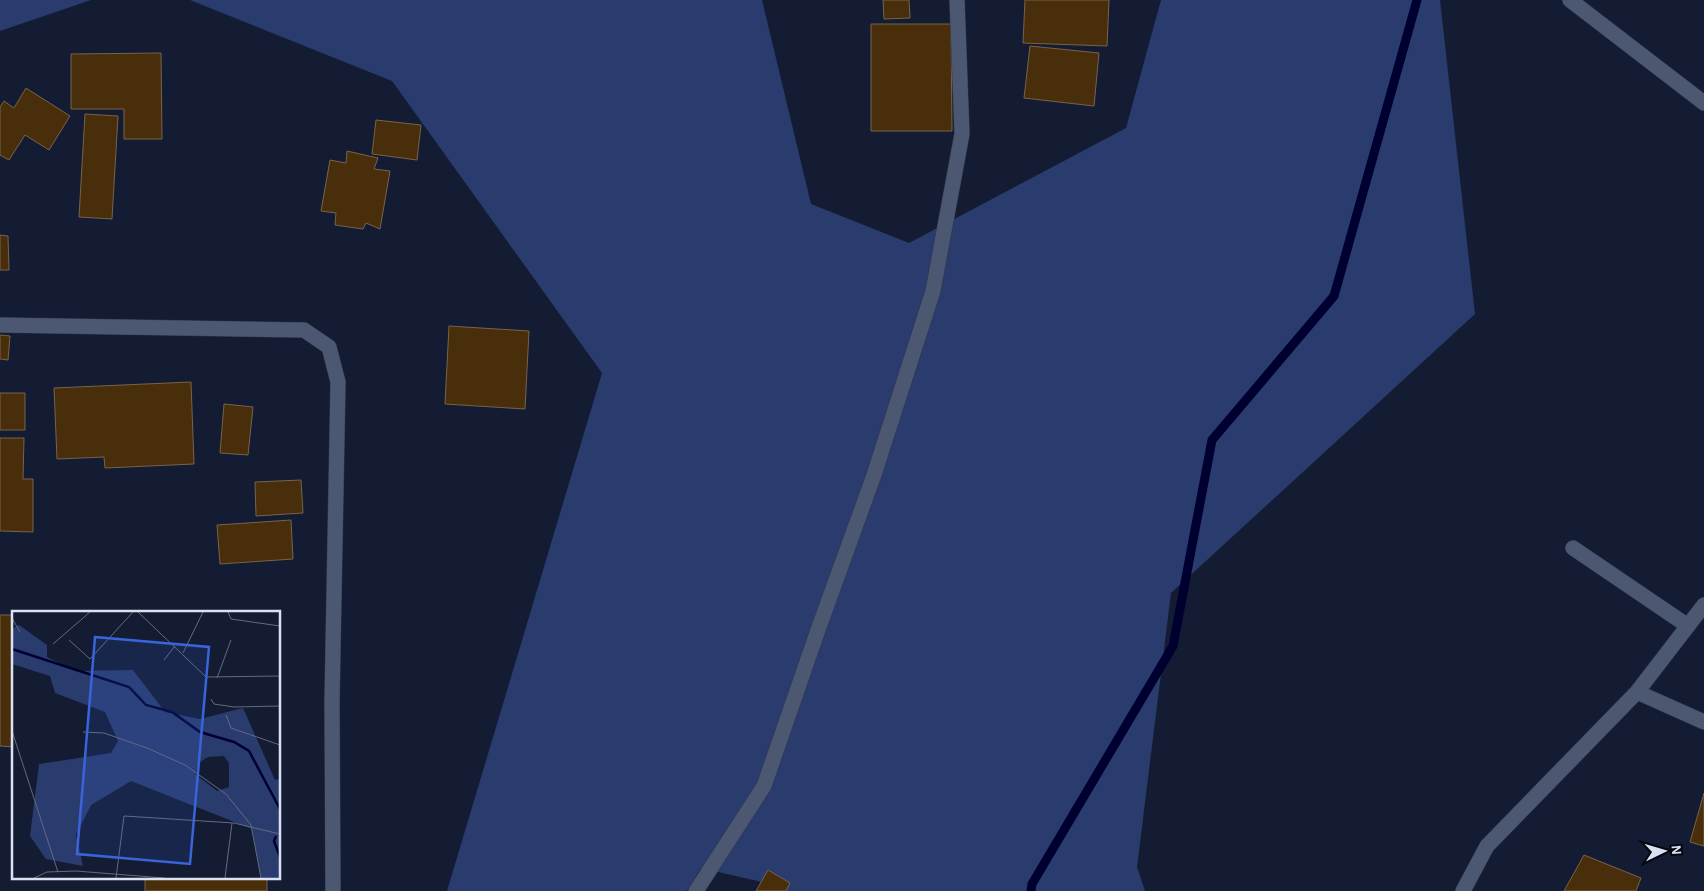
<svg xmlns="http://www.w3.org/2000/svg" width="1704" height="891" font-family="'Alegreya Sans',sans-serif">
<rect width="100%" height="100%" fill="#131c32"/>
<!-- green -->
<path fill="#2a3c6e" d="M 0,0 L 91,0 L 0,31 Z
M 190,0 L 762,0 L 811,204 L 909,243 L 1126,128 L 1161,0 L 1440,0 L 1475,314 L 1171,593 L 1137,867 L 1145,891 L 784,891 L 766,883 L 701,868 L 687,891 L 447,891 L 602,373 L 392,81 Z"/>
<g fill="none" stroke-linecap="round" stroke-linejoin="round">
<!-- stream -->
<path stroke="#000030" stroke-width="9" d="M 1031,891 L 1032,884 L 1173,646 L 1212,440 L 1334,296 L 1417,0"/>
</g>
<!-- building -->
<path fill="#482e0b" stroke="#78634b" d="M 883,0 L 909,0 L 910,18 L 884,19 Z
M 1025,0 L 1109,0 L 1107,46 L 1023,43 Z
M 871,24 L 951,24 L 952,131 L 871,131 Z
M 1030,46 L 1099,53 L 1094,106 L 1024,98 Z
M 161,53 L 162,139 L 124,139 L 124,109 L 71,109 L 71,54 Z
M 26,88 L 70,116 L 49,150 L 25,135 L 9,160 L 0,155 L 0,107 L 4,101 L 14,108 Z
M 85,114 L 118,116 L 112,219 L 79,217 Z
M 376,120 L 421,125 L 417,160 L 372,154 Z
M 347,151 L 378,158 L 374,169 L 390,171 L 380,229 L 366,223 L 363,229 L 335,225 L 336,213 L 321,211 L 330,160 L 346,163 Z
M 0,235 L 8,236 L 9,270 L 0,270 Z
M 449,326 L 529,331 L 525,409 L 445,404 Z
M 0,335 L 10,336 L 8,360 L 0,359 Z
M 191,382 L 194,464 L 105,468 L 104,457 L 57,459 L 54,388 Z
M 0,393 L 25,393 L 25,430 L 0,430 Z
M 224,404 L 253,407 L 248,455 L 220,453 Z
M 0,438 L 24,438 L 23,479 L 33,479 L 33,532 L 0,531 Z
M 301,480 L 303,513 L 256,516 L 255,482 Z
M 291,520 L 293,559 L 220,564 L 217,525 Z
M 0,615 L 14,615 L 14,747 L 0,746 Z
M 1704,793 L 1704,846 L 1690,842 Z
M 1584,855 L 1641,878 L 1636,891 L 1564,891 Z
M 768,870 L 790,883 L 786,891 L 756,891 Z
M 145,877 L 267,877 L 267,891 L 145,891 Z"/>
<g fill="none" stroke-linecap="round" stroke-linejoin="round">
<!-- minor casing -->
<g stroke="#323649" stroke-width="16">
<path id="minor" d="M 1570,0 L 1704,103
M 0,325 L 304,330 L 329,347 L 338,382 L 332,702 L 333,891
M 1573,548 L 1688,626
M 1637,692 L 1704,722
M 696,891 L 764,786 L 818,630 L 874,475 L 933,291 L 962,134 L 957,0
M 1463,891 L 1487,846 L 1637,692 L 1704,605"/>
</g>
<!-- minor -->
<use href="#minor" stroke="#4c5771" stroke-width="15"/>
</g>
<!-- overview -->
<g transform="translate(12 611)">
<rect width="268" height="268" fill="#131c32"/>
<path d="M 7,14 L 35,34 L 35,46 L 63,60 L 121,59 L 153,101 L 188,108 L 231,97 L 263,169 L 267,168 L 267,267 L 249,267 L 240,218 L 119,170 L 79,194 L 64,224 L 71,255 L 34,248 L 18,225 L 27,153 L 99,142 L 106,130 L 93,101 L 43,82 L 38,65 L 0,53 L 0,18 ZM 212,145 L 217,152 L 217,176 L 205,180 L 183,163 L 188,151 L 196,146 Z" fill="#2a3c6e" fill-rule="evenodd"/>
<path fill="none" stroke="#000030" stroke-width="2.5" d="M 0,38 L 117,76 L 134,94 L 160,101 L 188,121 L 222,131 L 237,140 L 268,198M 264,225 L 262,230 L 268,246"/>
<path fill="none" stroke="#636b7e" stroke-width="1" d="M 126,1 L 194,66 L 268,65M 216,1 L 219,8 L 268,15M 0,7 L 8,21M 57,29 L 78,48 L 121,1M 41,33 L 78,1M 171,42 L 191,1M 152,49 L 163,35M 205,67 L 219,29M 199,88 L 202,93 L 222,96 L 268,95M 214,104 L 219,117 L 268,134M 0,120 L 46,261M 71,121 L 92,122 L 135,137 L 173,154 L 214,183 L 239,214 L 249,267M 22,267 L 35,261 L 64,260 L 152,267M 104,267 L 112,205 L 222,212 L 268,223M 213,267 L 220,212"/>
<path fill="#3a64dc" fill-opacity="0.15" stroke="#3a64dc" stroke-width="2.5" d="M 83,26 L 197,36 L 178,253 L 65,243 Z"/>
<rect width="268" height="268" fill="none" stroke="#dbe1f1" stroke-width="2.5"/>
</g>
<!-- north arrow -->
<g transform="translate(1664 851) rotate(85)" stroke="#040710" stroke-width="4" paint-order="stroke">
<path d="M0-4L9 19L0 12L-9 19Z" fill="#dbe1f1"/>
<text y="-8" font-size="14" font-weight="bold" text-anchor="middle" fill="#dbe1f1">N</text>
</g>
</svg>
